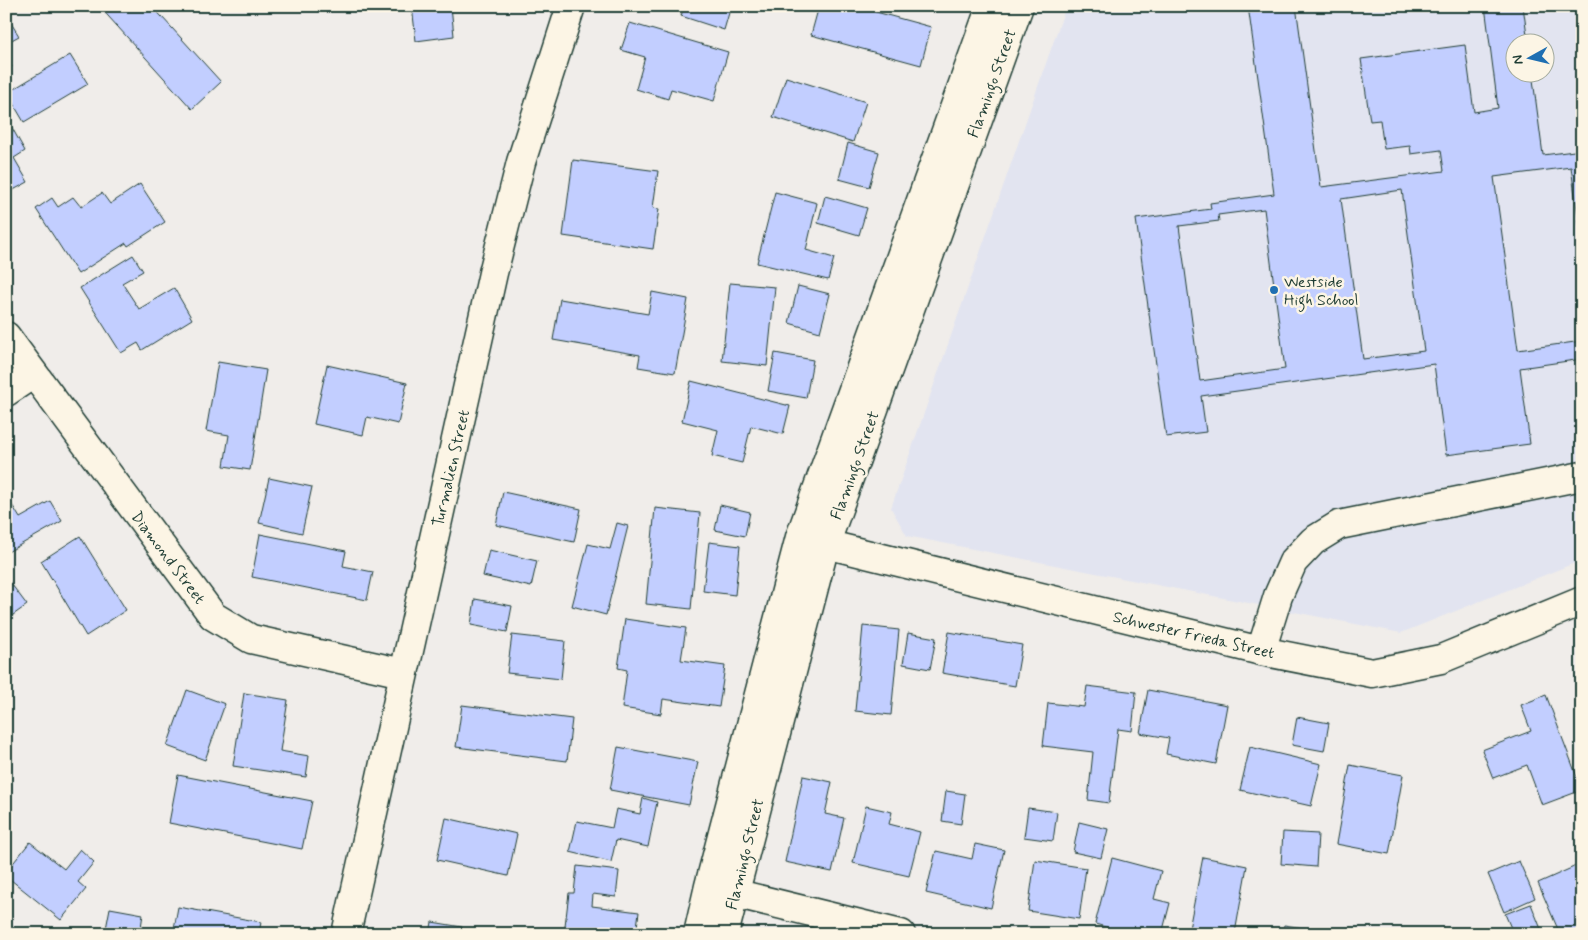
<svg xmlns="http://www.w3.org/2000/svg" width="1588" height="940" font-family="Mynerve,sans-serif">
<rect width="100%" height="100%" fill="#f0edea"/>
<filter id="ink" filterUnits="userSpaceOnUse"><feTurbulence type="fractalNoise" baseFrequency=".02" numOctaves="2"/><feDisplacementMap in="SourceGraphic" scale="10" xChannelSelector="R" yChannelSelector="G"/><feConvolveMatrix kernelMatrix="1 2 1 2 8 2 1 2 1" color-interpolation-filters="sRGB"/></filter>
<g filter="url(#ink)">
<!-- built -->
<path fill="#e2e4f0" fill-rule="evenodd" d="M 1066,6 L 1582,6 L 1582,560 L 1401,633 L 907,536 L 891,508 ZM 1516,42 L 1546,42 L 1546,72 L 1516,72 Z"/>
<!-- building -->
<path fill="#c2ceff" stroke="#1f3d34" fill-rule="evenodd" d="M 6,6 L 14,6 L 15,8 L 6,13 Z
M 99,6 L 152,6 L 221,82 L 192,109 Z
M 412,6 L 451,6 L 454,36 L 416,41 Z
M 684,6 L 731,6 L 724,30 L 681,16 Z
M 819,6 L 854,6 L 931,27 L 921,65 L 811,35 Z
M 1248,6 L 1296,6 L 1321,187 L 1444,171 L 1441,150 L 1411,154 L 1410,146 L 1384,149 L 1380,120 L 1370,121 L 1361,59 L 1465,45 L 1474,112 L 1498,108 L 1485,6 L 1523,6 L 1528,42 L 1516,42 L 1516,72 L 1532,72 L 1543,155 L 1582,150 L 1582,245 L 1571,167 L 1494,177 L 1518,350 L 1582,341 L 1582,359 L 1520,368 L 1530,444 L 1446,455 L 1434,364 L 1201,396 L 1206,432 L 1166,437 L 1136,219 L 1211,209 L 1210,203 L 1274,194 ZM 1402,190 L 1424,351 L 1363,359 L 1341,199 ZM 1264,209 L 1285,369 L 1200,381 L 1179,226 L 1219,221 L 1218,215 Z
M 6,15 L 19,36 L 6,43 Z
M 630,23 L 728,52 L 714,101 L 671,89 L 668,99 L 636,89 L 645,57 L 621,50 Z
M 70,55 L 88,84 L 24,122 L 7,93 Z
M 6,57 L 12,67 L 6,71 Z
M 786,77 L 866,102 L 853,142 L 773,117 Z
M 6,117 L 25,151 L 14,158 L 28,182 L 6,194 Z
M 848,143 L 879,152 L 869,187 L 839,179 Z
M 573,160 L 658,171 L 653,208 L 659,209 L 653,249 L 563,236 Z
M 140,184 L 165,222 L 128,246 L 126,243 L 78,274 L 36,209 L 52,198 L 58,207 L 73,197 L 81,207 L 102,193 L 110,204 Z
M 775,192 L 817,203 L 806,250 L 834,258 L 828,280 L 757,263 Z
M 825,196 L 867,208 L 859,235 L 818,223 Z
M 133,255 L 143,271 L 122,283 L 139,309 L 174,288 L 192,319 L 142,350 L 138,343 L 121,353 L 80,288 Z
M 730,283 L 775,287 L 767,366 L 722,361 Z
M 798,286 L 830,294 L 820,332 L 789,323 Z
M 652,292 L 688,299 L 675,373 L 638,367 L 640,355 L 553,340 L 560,299 L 648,314 Z
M 775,353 L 813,360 L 806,398 L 768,391 Z
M 218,362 L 266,370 L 250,470 L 224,466 L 229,435 L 206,431 Z
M 327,365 L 407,383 L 398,424 L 367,417 L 363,435 L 314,424 Z
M 691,381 L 790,406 L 783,434 L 751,426 L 742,463 L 712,456 L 718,430 L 682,421 Z
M 269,478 L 312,487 L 302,533 L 259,523 Z
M 503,492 L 581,509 L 574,542 L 496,525 Z
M 6,495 L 20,518 L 50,501 L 62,521 L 6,553 Z
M 720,505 L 750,512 L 745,536 L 715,530 Z
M 655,508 L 700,513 L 691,609 L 646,604 Z
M 617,523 L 628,526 L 606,615 L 572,606 L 588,544 L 610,549 Z
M 260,534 L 346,551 L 343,566 L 373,572 L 367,600 L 252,577 Z
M 80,536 L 126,610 L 86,636 L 41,561 Z
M 709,542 L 740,546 L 735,595 L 703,591 Z
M 489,550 L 537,561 L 531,587 L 483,576 Z
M 6,577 L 27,605 L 6,620 Z
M 475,599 L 512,606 L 507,632 L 471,625 Z
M 625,619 L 686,628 L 681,660 L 725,666 L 719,707 L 663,699 L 661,714 L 622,708 L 627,670 L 618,668 Z
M 863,626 L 899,630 L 891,715 L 855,711 Z
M 949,632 L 1022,645 L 1015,686 L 942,673 Z
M 908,633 L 936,638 L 930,669 L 903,664 Z
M 512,635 L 565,641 L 561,679 L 507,673 Z
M 1087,686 L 1136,692 L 1132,731 L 1118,729 L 1109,803 L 1088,800 L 1093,752 L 1043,746 L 1048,703 L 1084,707 Z
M 187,690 L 225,704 L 205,760 L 167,746 Z
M 1148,690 L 1227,705 L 1216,764 L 1166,754 L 1169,738 L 1140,733 Z
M 244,693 L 288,700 L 280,751 L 309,756 L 306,777 L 233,766 Z
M 1546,695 L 1582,790 L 1542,805 L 1527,765 L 1493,778 L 1482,750 L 1531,731 L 1521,705 Z
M 462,705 L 572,719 L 567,761 L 456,747 Z
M 1297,717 L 1329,723 L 1324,751 L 1292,745 Z
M 618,747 L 698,762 L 689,805 L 610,790 Z
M 1250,747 L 1321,764 L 1311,806 L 1240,790 Z
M 1350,765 L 1403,775 L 1389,854 L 1336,844 Z
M 178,775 L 312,801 L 302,849 L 169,823 Z
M 803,776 L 832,782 L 825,814 L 844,818 L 832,872 L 785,862 Z
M 946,791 L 965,794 L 961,824 L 942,821 Z
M 643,798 L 657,802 L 648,847 L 616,840 L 611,862 L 570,852 L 577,821 L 612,828 L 616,809 L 640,814 Z
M 866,806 L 892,812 L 889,824 L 920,832 L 909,876 L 853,863 Z
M 1028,808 L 1057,812 L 1053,841 L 1024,837 Z
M 446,818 L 517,834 L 508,876 L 437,860 Z
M 1079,822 L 1108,829 L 1101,858 L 1073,852 Z
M 1283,832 L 1318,834 L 1316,867 L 1281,864 Z
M 30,842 L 64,869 L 80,849 L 94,862 L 78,882 L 86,889 L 61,920 L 6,876 L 6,872 Z
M 975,844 L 1004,850 L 991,908 L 926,893 L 936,851 L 972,859 Z
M 1203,857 L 1247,866 L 1235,933 L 1238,934 L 1188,934 Z
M 1112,858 L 1161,871 L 1154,899 L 1170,903 L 1162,934 L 1131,934 L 1095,924 Z
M 1035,860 L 1086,868 L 1079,919 L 1028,911 Z
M 1519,861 L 1535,898 L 1504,912 L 1488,874 Z
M 577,866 L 619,871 L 616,897 L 593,894 L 592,906 L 639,912 L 636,934 L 564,934 L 569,893 L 574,893 Z
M 1576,866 L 1582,879 L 1582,934 L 1560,934 L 1538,883 Z
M 1531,904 L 1543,934 L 1496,934 L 1511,928 L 1505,914 Z
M 178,907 L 261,922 L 259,934 L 173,934 Z
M 110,908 L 143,914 L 140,934 L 105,934 Z
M 432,922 L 462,927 L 461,934 L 430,934 Z
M 1284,925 L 1330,932 L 1330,934 L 1282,934 Z"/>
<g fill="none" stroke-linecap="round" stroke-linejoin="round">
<!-- minor casing -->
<g stroke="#1f3d34" stroke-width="31">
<path id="minor" d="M 6,336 L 213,616 L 251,639 L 403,673
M 6,392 L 33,374
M 809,540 L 1261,651 L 1372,673 L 1441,659 L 1582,601
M 1261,651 L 1278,596 L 1293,562 L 1313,541 L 1339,525 L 1582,476
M 717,889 L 901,934
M 346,934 L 493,273 L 521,162 L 571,6
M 698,934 L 709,886 L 800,537 L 991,6
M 724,934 L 825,545 L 1019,6"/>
</g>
<!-- minor -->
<use href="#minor" stroke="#fcf5e5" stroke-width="28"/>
</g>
</g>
<!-- markers -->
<circle fill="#1f6fb2" stroke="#fcf5e5" stroke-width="2" cx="1274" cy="290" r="5"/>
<g text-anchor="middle" stroke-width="5" stroke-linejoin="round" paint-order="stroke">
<!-- street labels -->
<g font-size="16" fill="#1f3d34" stroke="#fcf5e5">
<text transform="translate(991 83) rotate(-70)" y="6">Flamingo Street</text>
<text transform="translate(854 465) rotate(-70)" y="6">Flamingo Street</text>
<text transform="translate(450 468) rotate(-77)" y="6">Turmalien Street</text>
<text transform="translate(169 557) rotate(53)" y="6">Diamond Street</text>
<text transform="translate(1194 634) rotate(13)" y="6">Schwester Frieda Street</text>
<text transform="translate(744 854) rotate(-76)" y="6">Flamingo Street</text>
</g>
<!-- poi labels -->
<g font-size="16" fill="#1f3d34" stroke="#fcf5e5" text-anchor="start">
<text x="1284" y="287">Westside<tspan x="1284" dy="18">High School</tspan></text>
</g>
</g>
<!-- margin -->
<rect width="1588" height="940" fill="none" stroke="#fcf5e5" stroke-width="25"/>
<rect x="12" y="12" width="1563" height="915" fill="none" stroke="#1f3d34" stroke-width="2" filter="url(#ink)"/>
<!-- north arrow -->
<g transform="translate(1530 58) rotate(262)"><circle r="24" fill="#fcf5e5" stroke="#a4ab9e"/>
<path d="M0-4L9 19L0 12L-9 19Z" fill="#1f6fb2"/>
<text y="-8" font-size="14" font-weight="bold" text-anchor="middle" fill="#1f3d34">N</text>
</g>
</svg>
